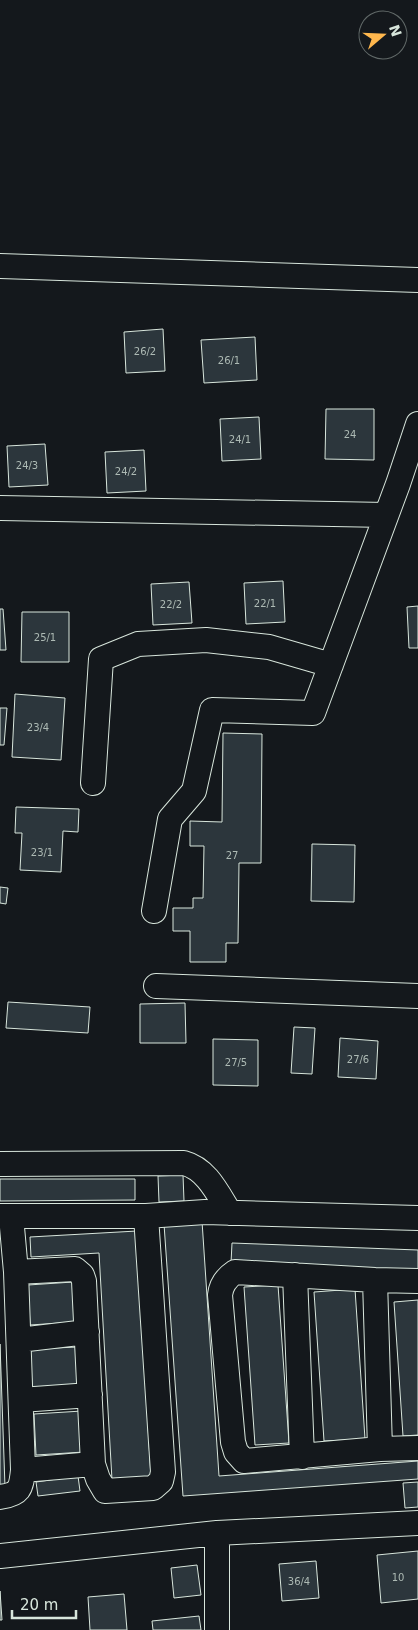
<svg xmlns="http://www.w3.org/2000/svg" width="418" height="1630" font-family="'DejaVu Sans',sans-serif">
<rect width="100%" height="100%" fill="#14181c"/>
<!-- building -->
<path fill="#2c363c" stroke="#d8e6dc" d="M 163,329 L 165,371 L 126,373 L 124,332 Z
M 255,337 L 257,380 L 204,383 L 201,340 Z
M 326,409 L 374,409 L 374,460 L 325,459 Z
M 259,417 L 261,459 L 222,461 L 220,419 Z
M 45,444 L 48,485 L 9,487 L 7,446 Z
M 144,450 L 146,491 L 107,493 L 105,452 Z
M 283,581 L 285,622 L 246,624 L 244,583 Z
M 189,582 L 192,623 L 153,625 L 151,584 Z
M 418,606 L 418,648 L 409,648 L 407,607 Z
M 0,609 L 3,609 L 6,650 L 0,650 Z
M 22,612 L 69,612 L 69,662 L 21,662 Z
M 15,694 L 65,698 L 61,760 L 12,757 Z
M 0,708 L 7,708 L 4,745 L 0,745 Z
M 223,733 L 262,734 L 261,863 L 239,863 L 238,943 L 226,943 L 226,962 L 190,962 L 190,931 L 173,931 L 173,908 L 193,908 L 193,898 L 203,898 L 204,846 L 190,846 L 190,821 L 222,822 Z
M 16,807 L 79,809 L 78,832 L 63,831 L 61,872 L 20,870 L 22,833 L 15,833 Z
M 312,844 L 355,845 L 354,902 L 311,901 Z
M 0,887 L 8,888 L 6,904 L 0,903 Z
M 8,1002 L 90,1007 L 88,1033 L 6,1028 Z
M 185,1003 L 186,1043 L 140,1043 L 140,1004 Z
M 294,1027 L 315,1028 L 312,1074 L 291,1073 Z
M 340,1038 L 378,1041 L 376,1079 L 338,1077 Z
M 213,1039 L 258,1040 L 258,1086 L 213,1085 Z
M 183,1175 L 184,1201 L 159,1202 L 158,1176 Z
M 0,1179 L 135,1179 L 135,1200 L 0,1201 Z
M 202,1221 L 219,1476 L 418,1461 L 418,1479 L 183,1496 L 164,1224 Z
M 137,1231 L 151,1478 L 112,1480 L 99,1253 L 31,1257 L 30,1237 Z
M 232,1243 L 418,1250 L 418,1270 L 231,1263 Z
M 73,1282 L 75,1322 L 30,1325 L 28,1285 Z
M 278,1285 L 289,1443 L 255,1445 L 244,1287 Z
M 355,1289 L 365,1439 L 324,1441 L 314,1292 Z
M 418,1300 L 418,1435 L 403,1436 L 394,1302 Z
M 0,1344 L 5,1487 L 0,1488 Z
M 78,1347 L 81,1385 L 32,1387 L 30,1349 Z
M 82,1411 L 84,1452 L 36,1455 L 34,1414 Z
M 78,1476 L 80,1491 L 38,1496 L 36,1482 Z
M 418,1482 L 418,1507 L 405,1508 L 403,1483 Z
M 418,1551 L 418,1599 L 381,1603 L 377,1555 Z
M 316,1561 L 319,1598 L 282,1601 L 279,1564 Z
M 197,1565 L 201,1595 L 174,1598 L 171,1568 Z
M 0,1591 L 2,1620 L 0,1620 Z
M 124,1594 L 127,1630 L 90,1630 L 88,1597 Z
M 199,1616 L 201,1630 L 153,1630 L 152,1621 Z"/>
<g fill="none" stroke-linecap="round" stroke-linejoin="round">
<!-- minor casing -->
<g stroke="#d8e6dc" stroke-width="26">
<path id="minor" d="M 0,266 L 418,280
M 0,508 L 386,515
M 93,783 L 101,659 L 138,644 L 206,640 L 269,647 L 331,665
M 154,911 L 170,819 L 194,791 L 212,710 L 313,713 L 398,484 L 418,424
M 156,986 L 418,996
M 0,1164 L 184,1163 C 207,1169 218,1194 230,1213
M 0,1216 L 146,1216 L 205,1212 L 418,1218
M 11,1216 L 16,1272 L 75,1269 L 82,1275 L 84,1281 L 93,1464 L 98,1479 L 105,1491 L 153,1488 L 161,1481 L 163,1472 L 146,1216
M 295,1275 L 302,1457
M 375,1280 L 380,1449
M 418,1281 L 375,1280 L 235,1272 C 226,1278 221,1285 220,1295 L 233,1442 L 236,1452 L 244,1461 L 380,1449 L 418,1448
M 19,1340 L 87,1332
M 21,1400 L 90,1395
M 23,1470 L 93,1464
M 0,1497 C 20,1494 21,1489 23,1470 L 16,1272
M 0,1556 L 217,1533
M 217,1630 L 217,1533 L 418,1523"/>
</g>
<!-- minor -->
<use href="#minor" stroke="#14181c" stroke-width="24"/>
</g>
<g text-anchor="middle" stroke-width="4" stroke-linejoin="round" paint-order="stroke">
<!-- number labels -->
<g font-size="10" fill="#adbab4">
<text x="145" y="355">26/2</text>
<text x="229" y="364">26/1</text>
<text x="350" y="438">24</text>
<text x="240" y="443">24/1</text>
<text x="27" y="469">24/3</text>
<text x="126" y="475">24/2</text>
<text x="265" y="607">22/1</text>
<text x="171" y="608">22/2</text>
<text x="45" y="641">25/1</text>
<text x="38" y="731">23/4</text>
<text x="42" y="856">23/1</text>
<text x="232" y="859">27</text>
<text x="358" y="1063">27/6</text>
<text x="236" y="1066">27/5</text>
<text x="398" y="1581">10</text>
<text x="299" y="1585">36/4</text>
</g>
</g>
<!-- north arrow -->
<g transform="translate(383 35) rotate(71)"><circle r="24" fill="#14181c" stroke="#626a69"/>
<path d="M0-4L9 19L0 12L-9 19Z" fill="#ffb74d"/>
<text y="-8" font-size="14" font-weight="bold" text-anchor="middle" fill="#d8e6dc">N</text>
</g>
<!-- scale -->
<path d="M12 1610v8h64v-8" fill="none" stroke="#d8e6dc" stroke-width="2.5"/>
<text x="20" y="1610" font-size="15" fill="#d8e6dc" stroke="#14181c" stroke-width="4" paint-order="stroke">20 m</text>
</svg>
